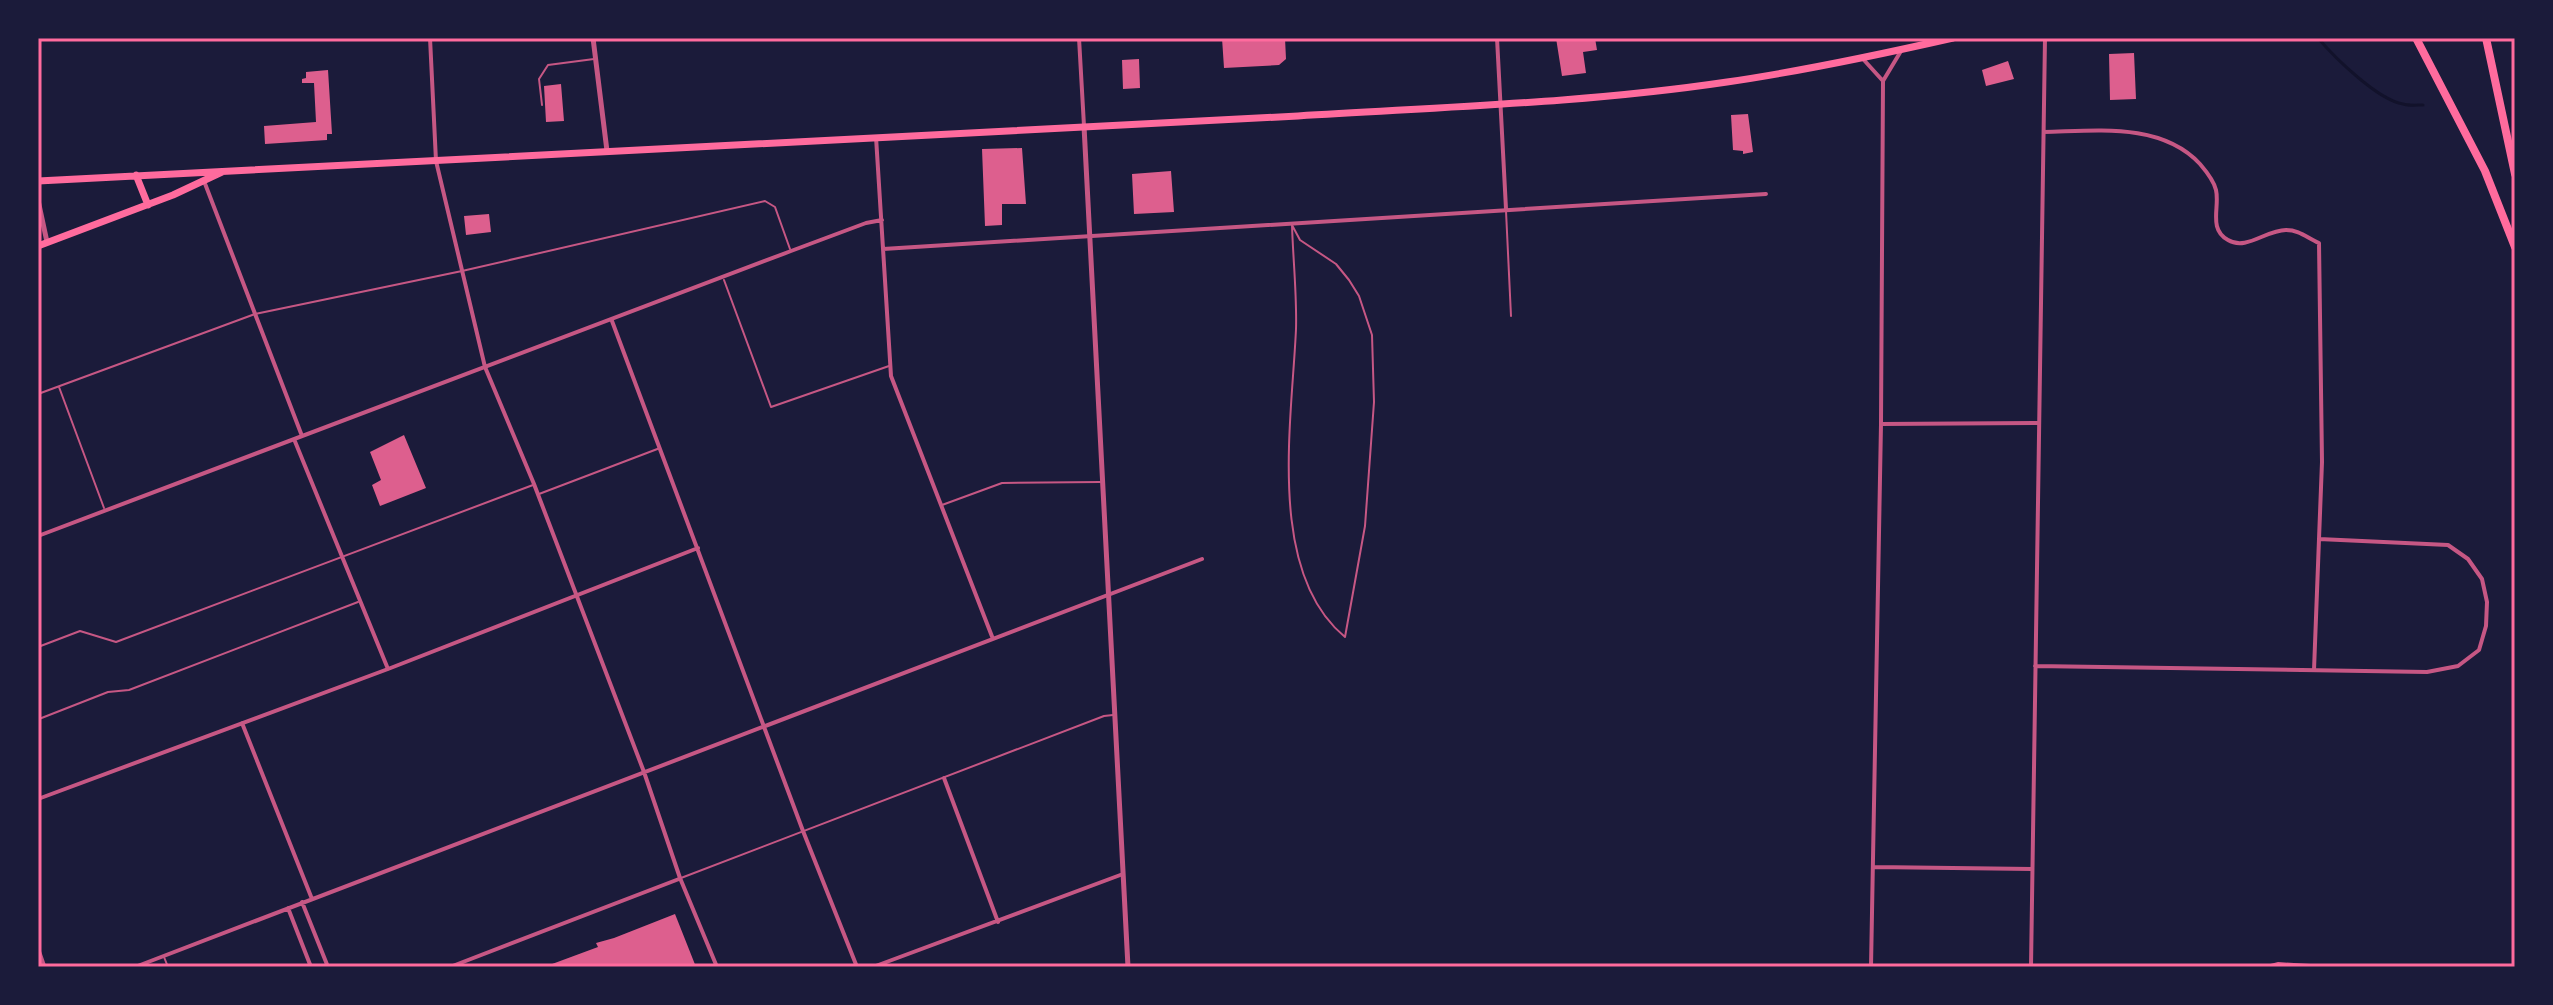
<svg xmlns="http://www.w3.org/2000/svg" width="2553" height="1005" font-family="'Times New Roman',serif">
<rect width="100%" height="100%" fill="#1b1b3a"/>
<g fill="none" stroke-linecap="round" stroke-linejoin="round">
<!-- stream -->
<path stroke="#12122b" stroke-width="3" d="M 2318,38 C 2335,58 2378,100 2403,104 C 2409,106 2417,105 2423,105"/>
</g>
<!-- building -->
<path fill="#dd5f8e" d="M 1222,38 L 1285,38 L 1286,59 L 1279,65 L 1224,68 Z
M 1556,38 L 1595,38 L 1597,50 L 1583,52 L 1586,73 L 1562,76 Z
M 2134,53 L 2136,99 L 2110,100 L 2109,54 Z
M 1139,59 L 1140,88 L 1123,89 L 1122,60 Z
M 2008,61 L 2014,79 L 1986,86 L 1982,70 Z
M 328,70 L 332,134 L 327,134 L 327,140 L 265,144 L 264,126 L 316,122 L 314,83 L 302,83 L 302,79 L 306,78 L 306,72 Z
M 561,84 L 564,121 L 546,122 L 544,86 Z
M 1748,114 L 1753,152 L 1743,154 L 1743,151 L 1733,150 L 1731,115 Z
M 1022,148 L 1026,204 L 1002,204 L 1002,225 L 985,226 L 982,149 Z
M 1171,171 L 1174,212 L 1134,214 L 1132,174 Z
M 489,214 L 491,232 L 466,235 L 464,216 Z
M 404,435 L 426,488 L 380,506 L 372,485 L 381,480 L 370,452 Z
M 675,914 L 696,967 L 544,967 L 598,947 L 596,943 L 614,938 Z
M 2278,962 L 2326,965 L 2326,967 L 2259,967 Z"/>
<g fill="none" stroke-linecap="round" stroke-linejoin="round">
<!-- service -->
<path stroke="#c65784" stroke-width="2" d="M 542,105 L 539,79 L 548,65 L 594,59
M 1506,211 L 1511,316
M 1292,225 L 1300,240 L 1336,264 L 1349,280 L 1359,296 L 1372,335 L 1374,402 L 1365,526 L 1345,637 C 1266,572 1292,421 1296,329 C 1297,295 1293,259 1292,225 Z
M 724,280 L 771,407 L 889,366
M 59,387 L 104,508
M 38,394 L 255,314 L 462,271 L 765,201 L 775,207 L 790,249
M 539,494 L 660,448
M 942,505 L 1002,483 L 1100,482
M 38,647 L 80,631 L 116,642 L 533,485
M 38,717 L 39,719 L 108,692 L 129,690 L 358,602
M 681,878 L 1104,716 L 1113,715
M 164,957 L 168,967"/>
<!-- minor -->
<path stroke="#c65784" stroke-width="4" d="M 430,38 L 436,161 L 485,367 L 534,484 L 644,772 L 680,878 L 717,967
M 1079,38 L 1084,126
M 1497,38 L 1506,209
M 1863,59 L 1883,81
M 876,137 L 891,376 L 993,639
M 204,181 L 302,436
M 883,249 L 1766,194
M 612,321 L 803,831 L 857,967
M 1881,424 L 2038,423
M 294,439 L 388,669
M 38,536 L 791,251 L 866,223 L 882,220
M 2035,666 L 2427,672 L 2458,666 L 2479,650 L 2486,626 L 2487,602 L 2482,579 L 2468,559 L 2448,545 L 2319,539 L 2322,462 L 2319,243 C 2307,238 2300,230 2286,230 C 2266,230 2246,251 2228,240 C 2208,229 2220,207 2216,190 C 2214,181 2206,171 2200,164 C 2161,122 2096,131 2044,132
M 2314,670 L 2319,539
M 242,723 L 312,899
M 944,778 L 998,922
M 38,799 L 388,669 L 698,548
M 1874,867 L 2032,869
M 302,902 L 328,967
M 288,908 L 311,967
M 135,967 L 1202,559
M 450,967 L 679,879
M 873,967 L 1123,874
M 1871,967 L 1881,424 L 1883,81 L 1901,51
M 2031,967 L 2045,38"/>
<!-- tertiary -->
<path stroke="#c65784" stroke-width="5" d="M 593,38 L 607,151
M 1084,126 L 1128,967
M 38,200 L 47,242
M 38,950 L 44,967"/>
<!-- trunk -->
<path stroke="#ff6b9d" stroke-width="7" d="M 136,175 L 148,205
M 38,181 L 1298,116 C 1441,107 1586,103 1727,82 C 1803,71 1878,55 1953,38
M 38,246 L 173,195 L 222,172"/>
<!-- motorway -->
<path stroke="#ff6b9d" stroke-width="8" d="M 2416,38 L 2485,171 L 2515,247
M 2486,38 L 2515,174"/>
</g>
<!-- border -->
<rect width="2553" height="1005" fill="none" stroke="#1b1b3a" stroke-width="80"/>
<rect x="40" y="40" width="2473" height="925" fill="none" stroke="#ff6b9d" stroke-width="3"/>
</svg>
